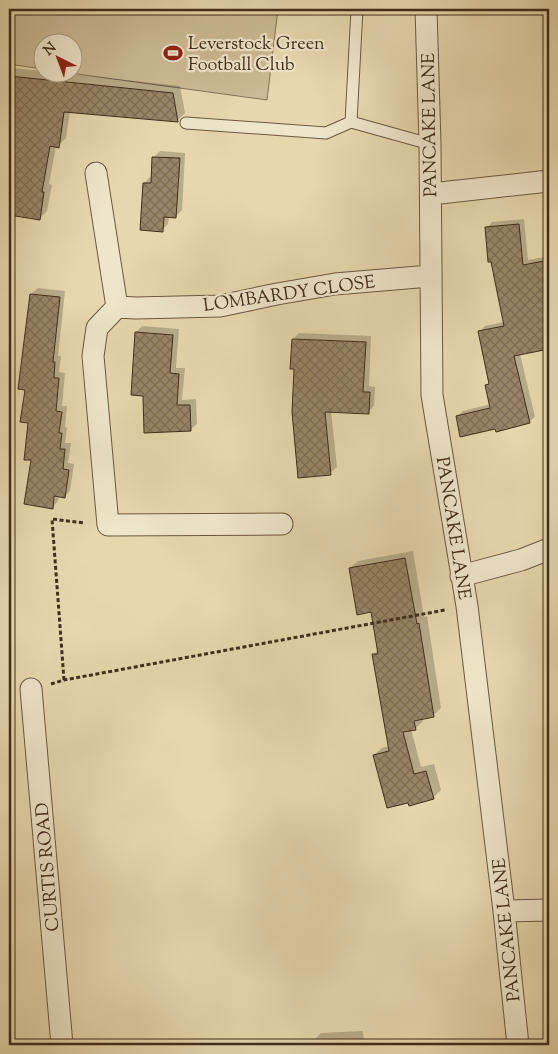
<svg xmlns="http://www.w3.org/2000/svg" width="558" height="1054" font-family="'Sorts Mill Goudy',serif">
<defs>
<pattern id="building-cross-hatch" width="8" height="8" patternUnits="userSpaceOnUse" patternTransform="scale(1.25)"><rect width="8" height="8" fill="#988567"/><path d="M0 0l8 8M0 8l8-8" fill="none" stroke="#7e6d54"/></pattern>
</defs>
<rect width="100%" height="100%" fill="#e7d7ae"/>
<filter id="stains"><feTurbulence type="fractalNoise" baseFrequency=".004" numOctaves="4"/><feColorMatrix values="0 0 0 0 .2 0 0 0 0 .09 0 0 0 0 .02 0 0 0 .5 -.17"/></filter>
<radialGradient id="worn" r=".72"><stop offset=".6" stop-color="#630" stop-opacity="0"/><stop offset="1" stop-color="#630" stop-opacity=".3"/></radialGradient>
<!-- grass -->
<path fill="#cbba95" stroke="#867458" d="M 9,9 L 278,9 L 267,100 L 70,73 L 72,72 L 72,42 L 42,42 L 42,69 L 9,64 Z"/>
<!-- shadow -->
<path fill="#0003" d="M 12,68 L 42,71 L 42,72 L 55,72 L 180,86 L 185,113 L 177,121 L 70,111 L 66,138 L 58,146 L 56,146 L 49,184 L 52,185 L 47,211 L 39,219 L 9,213 L 9,147 L 16,106 L 9,105 L 9,71 Z
M 160,151 L 185,153 L 182,210 L 176,216 L 169,216 L 168,224 L 162,230 L 144,183 L 150,177 L 152,177 L 154,157 Z
M 524,219 L 528,260 L 549,256 L 549,348 L 520,354 L 535,417 L 529,422 L 496,427 L 457,416 L 463,411 L 491,404 L 486,386 L 490,382 L 479,332 L 485,326 L 504,322 L 487,228 L 492,222 Z
M 38,288 L 65,291 L 58,356 L 61,356 L 59,372 L 65,373 L 62,406 L 67,406 L 65,427 L 67,428 L 65,443 L 71,443 L 68,463 L 74,464 L 70,491 L 64,497 L 59,496 L 58,501 L 52,508 L 32,459 L 30,422 L 26,388 L 31,294 Z
M 142,326 L 179,329 L 176,368 L 185,368 L 182,400 L 196,399 L 197,424 L 190,430 L 144,395 L 136,332 Z
M 299,333 L 371,336 L 369,386 L 375,387 L 374,406 L 368,412 L 331,411 L 337,467 L 330,473 L 296,368 L 293,339 Z
M 413,551 L 424,617 L 427,616 L 441,708 L 433,716 L 422,718 L 423,721 L 415,729 L 411,729 L 421,767 L 434,764 L 441,790 L 433,798 L 374,755 L 382,748 L 389,746 L 373,655 L 378,650 L 372,611 L 350,568 L 358,561 Z
M 363,1031 L 364,1045 L 315,1045 L 315,1039 L 321,1033 Z"/>
<!-- building -->
<path fill="url(#building-cross-hatch)" stroke="#422d1b" d="M 9,76 L 173,93 L 178,122 L 64,112 L 59,148 L 50,146 L 42,192 L 44,192 L 40,220 L 9,215 L 9,140 L 14,107 L 9,107 Z
M 152,157 L 180,158 L 176,218 L 164,217 L 163,232 L 140,230 L 143,183 L 151,183 Z
M 519,224 L 523,265 L 549,260 L 549,349 L 514,356 L 530,423 L 496,432 L 495,429 L 460,437 L 456,416 L 490,408 L 485,385 L 489,384 L 478,331 L 504,326 L 491,262 L 488,262 L 485,227 Z
M 30,294 L 60,297 L 53,362 L 55,362 L 54,378 L 59,378 L 56,411 L 62,412 L 59,433 L 62,433 L 60,449 L 65,449 L 63,469 L 69,470 L 65,498 L 54,496 L 53,509 L 24,504 L 31,460 L 24,460 L 28,423 L 20,422 L 25,390 L 18,389 Z
M 135,332 L 173,335 L 170,373 L 179,374 L 177,405 L 190,405 L 191,431 L 144,433 L 143,396 L 131,395 Z
M 292,339 L 366,342 L 363,392 L 370,392 L 369,414 L 325,412 L 331,475 L 298,478 L 292,412 L 294,369 L 290,369 Z
M 405,558 L 417,624 L 419,623 L 434,717 L 414,721 L 416,730 L 403,732 L 414,774 L 426,771 L 434,799 L 409,806 L 408,803 L 387,808 L 373,755 L 389,751 L 372,654 L 378,654 L 371,612 L 357,615 L 349,568 Z"/>
<g fill="none" stroke-linecap="round" stroke-linejoin="round">
<!-- lane casing -->
<g stroke="#6b5840" stroke-width="13">
<path id="lane" d="M 357,9 L 351,122 L 430,144
M 186,123 L 326,133 L 351,122"/>
</g>
<!-- street casing -->
<g stroke="#6b5840" stroke-width="23">
<path id="street" d="M 426,9 L 430,144 L 432,395 L 467,606 L 504,911 L 518,1045
M 96,173 L 117,307 L 97,328 L 93,356 L 108,525 L 282,524
M 431,194 L 549,181
M 117,307 L 136,308 L 220,306 L 277,294 L 335,284 L 430,276
M 461,576 L 521,560 L 549,549
M 31,689 L 62,1045
M 504,911 L 547,910 L 549,911"/>
</g>
<!-- path -->
<path stroke="#422d1b" stroke-width="3" stroke-dasharray="4 2.5" stroke-linecap="butt" d="M 64,680 L 52,519 L 85,523
M 51,684 L 64,680 L 445,610"/>
<!-- lane -->
<use href="#lane" stroke="#efe5ca" stroke-width="11"/>
<!-- street -->
<use href="#street" stroke="#efe5ca" stroke-width="21"/>
</g>
<!-- icons -->
<defs>
<g id="stadium-bare" transform="scale(1.5)"><path d="M0-5a6.5 5 0 1 0 0 10a6.5 5 0 1 0 0-10ZM-3.5-1.8h7v3.6h-7Z" fill="#8f2418" stroke="#efe5ca" stroke-width="2.5" paint-order="stroke"/></g>
</defs>
<g fill-rule="evenodd">
<use href="#stadium-bare" x="173" y="53"/>
</g>
<g text-anchor="middle" stroke-width="4.5" stroke-linejoin="round" paint-order="stroke">
<!-- poi labels -->
<g font-size="18" fill="#422d1b" stroke="#efe5ca" text-anchor="start">
<text x="188" y="49">Leverstock Green<tspan x="188" dy="21">Football Club</tspan></text>
</g>
<!-- street labels -->
<g font-size="18" fill="#422d1b" stroke="#efe5ca">
<text transform="translate(429 125) rotate(-91)" y="6">PANCAKE LANE</text>
<text transform="translate(289 293) rotate(-8)" y="6">LOMBARDY CLOSE</text>
<text transform="translate(454 528) rotate(81)" y="6">PANCAKE LANE</text>
<text transform="translate(47 867) rotate(-95)" y="6">CURTIS ROAD</text>
<text transform="translate(506 930) rotate(-96)" y="6">PANCAKE LANE</text>
</g>
</g>
<!-- margin -->
<rect width="558" height="1054" fill="none" stroke="#e7d7ae" stroke-width="30"/>
<rect x="10" y="10" width="538" height="1034" fill="none" stroke="#422d1b" stroke-width="2.5"/>
<rect x="15" y="15" width="528" height="1024" fill="none" stroke="#422d1b"/>
<!-- north arrow -->
<g transform="translate(58 58) rotate(318)"><circle r="24" fill="#efe5ca" stroke="#aa9b84"/>
<path d="M0-4L9 19L0 12L-9 19Z" fill="#8f2418"/>
<text y="-8" font-size="14" font-weight="bold" text-anchor="middle" fill="#422d1b">N</text>
</g>
<rect width="100%" height="100%" filter="url(#stains)"/>
<rect width="100%" height="100%" fill="url(#worn)"/>
</svg>
